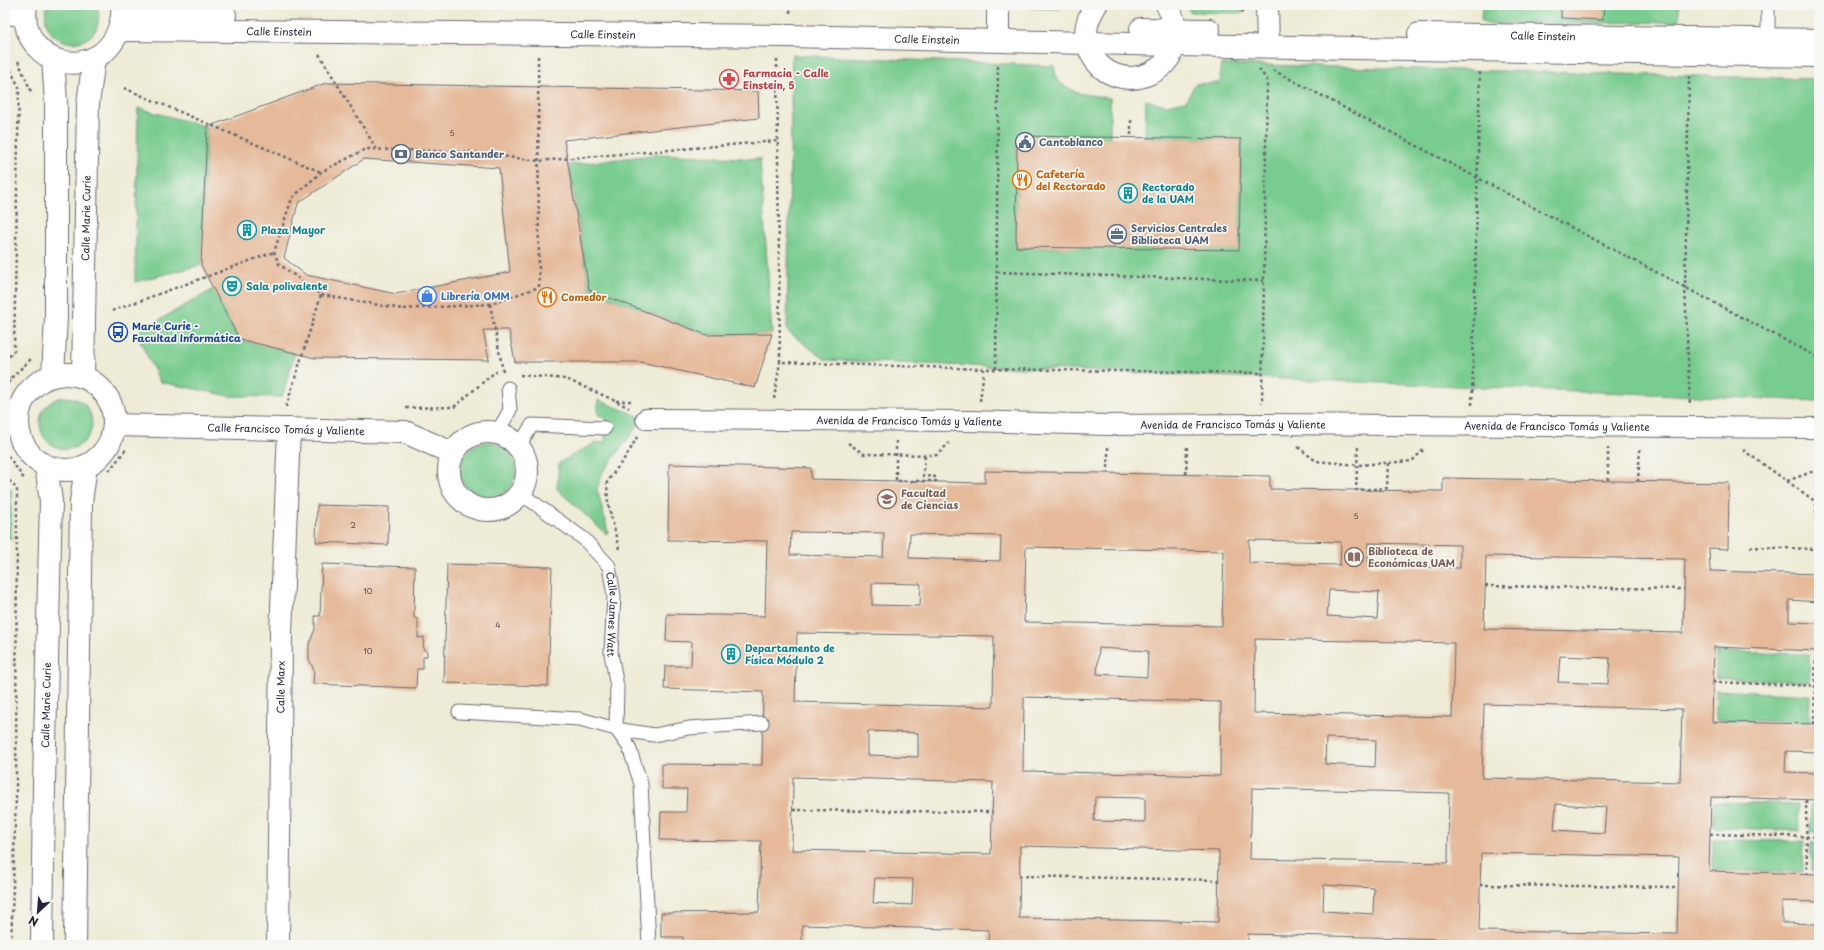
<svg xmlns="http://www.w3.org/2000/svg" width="1824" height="950" font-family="'Playpen Sans',sans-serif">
<rect width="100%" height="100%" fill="#f6f6f2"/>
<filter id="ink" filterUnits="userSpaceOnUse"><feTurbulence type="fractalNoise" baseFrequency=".025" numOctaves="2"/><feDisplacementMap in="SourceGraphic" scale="8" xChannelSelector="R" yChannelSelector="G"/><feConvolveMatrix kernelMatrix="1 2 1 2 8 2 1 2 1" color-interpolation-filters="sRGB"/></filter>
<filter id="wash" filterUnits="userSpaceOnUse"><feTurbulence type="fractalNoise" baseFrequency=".012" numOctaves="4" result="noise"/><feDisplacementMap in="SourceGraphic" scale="16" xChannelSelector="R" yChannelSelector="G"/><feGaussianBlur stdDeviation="0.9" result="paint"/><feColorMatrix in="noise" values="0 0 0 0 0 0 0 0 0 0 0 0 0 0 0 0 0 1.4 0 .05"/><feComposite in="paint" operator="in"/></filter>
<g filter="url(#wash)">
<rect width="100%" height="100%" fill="#eeebd6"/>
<!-- green -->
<path fill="#79cc8f" stroke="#4e7765" d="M 47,5 L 97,5 C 111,55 34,55 47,5 Z
M 1030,5 L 1063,5 L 1059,9 L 1030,8 Z
M 1186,5 L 1243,5 L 1243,13 L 1190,12 Z
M 1482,5 L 1679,5 L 1679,22 L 1488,24 L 1481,20 Z
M 792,55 L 1054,66 L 1057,81 L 1077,93 L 1110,98 L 1110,138 L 1017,137 L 1016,247 L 1239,249 L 1241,139 L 1145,138 L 1146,100 L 1166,105 L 1186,101 L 1195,84 L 1220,83 L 1221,64 L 1819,79 L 1819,401 L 826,360 L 787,331 Z
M 138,108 L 207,127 L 201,265 L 135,282 Z
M 660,154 L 760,159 L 772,334 L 707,335 L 589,290 L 569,165 Z
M 214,289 L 239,339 L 295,353 L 282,397 L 230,396 L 160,382 L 136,333 Z
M40 423a26 26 0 1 1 52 0a26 26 0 1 1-52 0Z
M 598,400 L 641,417 L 639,424 L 603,472 L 597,489 L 608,532 L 606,534 L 557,489 L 559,463 L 595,443 L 605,442 L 606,417 L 598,415 Z
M460 470a28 28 0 1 1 56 0a28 28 0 1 1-56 0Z
M 5,483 L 11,490 L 11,538 L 5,538 Z
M 1716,652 L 1809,654 L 1810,682 L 1716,678 Z
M 1716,690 L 1810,695 L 1809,722 L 1716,720 Z
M 1714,802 L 1798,804 L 1799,831 L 1714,827 Z
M 1811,804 L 1819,804 L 1819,832 L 1810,832 Z
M 1713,840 L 1804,841 L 1803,872 L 1712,870 Z
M 1811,842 L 1819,842 L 1819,871 L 1811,871 Z"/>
<g id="blocks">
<!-- building -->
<path fill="#e5b999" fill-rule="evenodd" d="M 1561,5 L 1604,5 L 1603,20 L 1561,18 Z
M 326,83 L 758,91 L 759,118 L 564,140 L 589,290 L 707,335 L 772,334 L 755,388 L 641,362 L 515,362 L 509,330 L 483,330 L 489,360 L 315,358 L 239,339 L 201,265 L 207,127 ZM 364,159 L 499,168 L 510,272 L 396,294 L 306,275 L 284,258 L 298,203 Z
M 1017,136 L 1241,139 L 1239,250 L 1016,247 Z
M 669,464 L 811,468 L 811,479 L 985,483 L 985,471 L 1270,476 L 1270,489 L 1443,491 L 1443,478 L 1729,483 L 1728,549 L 1709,548 L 1710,571 L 1819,574 L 1819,602 L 1789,600 L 1789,622 L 1819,623 L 1819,651 L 1714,647 L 1712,722 L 1819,724 L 1819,752 L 1786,751 L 1785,772 L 1819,773 L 1819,800 L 1711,797 L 1709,871 L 1819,874 L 1819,902 L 1782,901 L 1782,923 L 1819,924 L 1819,945 L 1446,945 L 1447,939 L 1248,934 L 1248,945 L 988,945 L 989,930 L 802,925 L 802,945 L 683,945 L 683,937 L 661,937 L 661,913 L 759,912 L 761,841 L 660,840 L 661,812 L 686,812 L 687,789 L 662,789 L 662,764 L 762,765 L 763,692 L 664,689 L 665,666 L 691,666 L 692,642 L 666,641 L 667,614 L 765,616 L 767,541 L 668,540 ZM 791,532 L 884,533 L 883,557 L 790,555 ZM 910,534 L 1001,536 L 1000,561 L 909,558 ZM 1249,540 L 1341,542 L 1340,565 L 1249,563 ZM 1368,543 L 1460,545 L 1460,568 L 1368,566 ZM 1026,547 L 1224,551 L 1222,626 L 1024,622 ZM 1486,556 L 1685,559 L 1683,633 L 1484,629 ZM 872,583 L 921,584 L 920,606 L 872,605 ZM 1329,590 L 1379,592 L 1377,619 L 1327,616 ZM 797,633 L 994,636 L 993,707 L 795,702 ZM 1255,639 L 1454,643 L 1452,717 L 1254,713 ZM 1099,648 L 1148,651 L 1147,677 L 1097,674 ZM 1560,656 L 1610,658 L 1608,684 L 1558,682 ZM 1024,697 L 1221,702 L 1220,776 L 1023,771 ZM 1484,704 L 1682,709 L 1680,782 L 1482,778 ZM 868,731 L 918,733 L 918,757 L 868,755 ZM 1326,738 L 1376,740 L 1375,767 L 1325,764 ZM 793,777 L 993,782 L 991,854 L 792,850 ZM 1252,788 L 1449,793 L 1448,863 L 1250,859 ZM 1095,797 L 1145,798 L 1145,822 L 1094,821 ZM 1556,804 L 1606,807 L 1604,833 L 1554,830 ZM 1020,846 L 1219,851 L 1218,922 L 1019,918 ZM 1481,853 L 1679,857 L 1677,934 L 1479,931 ZM 875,878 L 913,879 L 912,905 L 873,903 ZM 1324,885 L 1374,888 L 1373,914 L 1323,911 Z
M 317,505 L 389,507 L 388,545 L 316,542 Z
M 322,564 L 415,567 L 414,618 L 418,619 L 418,638 L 424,637 L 423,649 L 427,652 L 427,656 L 423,657 L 423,669 L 417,669 L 416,688 L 313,684 L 314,670 L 309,659 L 309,644 L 315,629 L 315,616 L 320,616 Z
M 447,564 L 552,567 L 548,686 L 444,683 Z"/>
</g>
</g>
<g filter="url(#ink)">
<use href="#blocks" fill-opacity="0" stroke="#696871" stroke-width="1"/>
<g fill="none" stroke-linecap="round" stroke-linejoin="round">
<!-- service casing -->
<g stroke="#696871" stroke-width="15">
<g id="service">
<path d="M 1768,39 L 1768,5"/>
<path d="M 497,433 L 510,410 L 508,388"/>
<path d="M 519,446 L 532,425 L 605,428"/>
<path id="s1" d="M 519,495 L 530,500 L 584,539 L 609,566 L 614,596 L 611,653 L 617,687 L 616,729 L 629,747 L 641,784 L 649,945"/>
<path d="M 459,712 L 580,719 L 616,729 L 654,735 L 689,728 L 762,723"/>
</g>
</g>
<!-- pedestrian casing -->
<g stroke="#696871" stroke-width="22">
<g id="pedestrian">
<path id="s2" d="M 646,419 L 970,421 L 1108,425 L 1262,424 L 1819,428"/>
</g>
</g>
<!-- minor casing -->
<g stroke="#696871" stroke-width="24">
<g id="minor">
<path d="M 26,5 C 16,71 111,88 122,16"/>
<path d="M 1096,5 C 1087,19 1083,32 1089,48 C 1111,107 1204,71 1167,5"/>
<path d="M 1267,5 L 1268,46"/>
<path d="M 5,13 L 24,15"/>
<path d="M 122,13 L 225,15"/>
<path d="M 1141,29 L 1209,30"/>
<path id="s3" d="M 120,30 L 789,36 L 1175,45 L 1819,56"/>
<path id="s4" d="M 1419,34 L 1819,40"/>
<path d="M 998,40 L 998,5"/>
<circle cx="66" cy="422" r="48"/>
<path d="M 53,376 L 56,317 L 56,102 L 53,59"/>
<path id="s5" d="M 83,377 L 88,104 L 94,58"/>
<path id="s6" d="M 114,425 L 405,432 L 452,453"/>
<circle cx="488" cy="471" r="39"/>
<path id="s7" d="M 42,945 L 44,784 L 51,501 L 46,466"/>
<path d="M 75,945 L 81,502 L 86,466"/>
<path id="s8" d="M 278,945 L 281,634 L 289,429"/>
</g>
</g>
<!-- path -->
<path stroke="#696871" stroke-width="2.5" stroke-dasharray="3 3" stroke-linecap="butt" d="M 1238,5 L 1244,13
M 445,6 L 445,5
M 790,13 L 790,5
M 319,54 L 377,150
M 538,56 L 539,287 L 490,304 L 402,309 L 321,295 L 279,264 L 274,252 L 292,198 L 321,172 L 366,149 L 470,152 L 539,161 L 778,141
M 5,59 L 19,87 L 14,351 L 5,361
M 777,59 L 780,362 L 984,369 L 1263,373
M 18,61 L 32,94
M 1259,69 L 1267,80 L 1262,403
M 1273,70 L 1819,358
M 1689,76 L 1685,287 L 1690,406
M 124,88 L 321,172
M 1131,120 L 1131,138
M 997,272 L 1264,281
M 490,304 L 503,371
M 112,311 L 274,252
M 996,369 L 998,64
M 5,374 L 11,378
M 520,375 L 566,379 L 616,401 L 629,408
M 5,388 L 11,378 L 31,359
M 774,399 L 780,362
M 616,401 L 633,401
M 980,401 L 984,369
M 1472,405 L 1480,72
M 286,407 L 321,295
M 406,408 L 454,407 L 495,372 L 497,372
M 896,441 L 896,481 L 936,481 L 936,477 L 923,476 L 925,455
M 848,443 L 864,454 L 937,455 L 949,443
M 1108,447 L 1108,473
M 1298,447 L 1316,461 L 1358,465 L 1412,461 L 1425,448
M 1358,447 L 1356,490 L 1387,488 L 1388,462
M 1743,450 L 1787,481 L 1817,470 L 1819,472
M 1818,450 L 1816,502 L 1818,574
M 5,451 L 24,479
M 109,471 L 127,448
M 1186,474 L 1187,447
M 5,476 L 17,489 L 16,796 L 11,945
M 1608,480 L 1608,448
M 1787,481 L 1816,502 L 1819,502
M 1638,482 L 1640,449
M 1750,547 L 1819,549
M 619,549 L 608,503 L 607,482 L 629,452 L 637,437
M 1485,586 L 1684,589
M 1713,682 L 1819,686
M 1814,724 L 1816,651
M 1806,800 L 1807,874
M 793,810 L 992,812
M 1710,834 L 1819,837
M 1019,876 L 1219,880
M 1480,885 L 1678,887"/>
<!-- service -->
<use href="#service" stroke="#fff" stroke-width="13"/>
<!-- pedestrian -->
<use href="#pedestrian" stroke="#fff" stroke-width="20"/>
<!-- minor -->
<use href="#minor" stroke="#fff" stroke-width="22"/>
</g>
</g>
<!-- icons -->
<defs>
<g id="pharmacy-ring" transform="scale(1)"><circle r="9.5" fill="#f6f6f2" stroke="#e0444e" stroke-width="1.5"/><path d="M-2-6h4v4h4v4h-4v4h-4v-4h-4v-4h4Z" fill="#e0444e"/></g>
<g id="civic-ring" transform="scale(1)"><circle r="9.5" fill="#f6f6f2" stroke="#5c6f8a" stroke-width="1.5"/><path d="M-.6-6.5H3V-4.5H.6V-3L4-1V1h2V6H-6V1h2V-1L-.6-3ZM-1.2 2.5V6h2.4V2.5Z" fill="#5c6f8a"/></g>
<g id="bank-ring" transform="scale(1)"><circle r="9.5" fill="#f6f6f2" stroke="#5c6f8a" stroke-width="1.5"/><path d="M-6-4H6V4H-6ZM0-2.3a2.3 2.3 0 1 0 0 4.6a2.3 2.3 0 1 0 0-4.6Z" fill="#5c6f8a"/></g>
<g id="restaurant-ring" transform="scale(1)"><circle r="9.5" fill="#f6f6f2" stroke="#e8710a" stroke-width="1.5"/><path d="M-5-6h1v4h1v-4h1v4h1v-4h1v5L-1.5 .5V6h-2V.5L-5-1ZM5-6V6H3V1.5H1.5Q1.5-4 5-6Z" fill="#e8710a"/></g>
<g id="building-ring" transform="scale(1)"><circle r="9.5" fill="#f6f6f2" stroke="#0f9aa8" stroke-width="1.5"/><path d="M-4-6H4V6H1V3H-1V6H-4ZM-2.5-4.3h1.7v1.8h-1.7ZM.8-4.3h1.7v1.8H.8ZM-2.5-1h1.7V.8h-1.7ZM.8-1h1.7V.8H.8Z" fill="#0f9aa8"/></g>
<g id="office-ring" transform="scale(1)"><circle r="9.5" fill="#f6f6f2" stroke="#5c6f8a" stroke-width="1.5"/><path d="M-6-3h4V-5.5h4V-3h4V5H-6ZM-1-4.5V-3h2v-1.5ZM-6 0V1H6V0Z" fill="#5c6f8a"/></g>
<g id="theatre-ring" transform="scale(1)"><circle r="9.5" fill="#f6f6f2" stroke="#0f9aa8" stroke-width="1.5"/><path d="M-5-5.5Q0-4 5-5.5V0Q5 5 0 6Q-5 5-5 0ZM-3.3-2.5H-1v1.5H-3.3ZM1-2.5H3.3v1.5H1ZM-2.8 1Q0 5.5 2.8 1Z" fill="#0f9aa8"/></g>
<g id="shop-ring" transform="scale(1)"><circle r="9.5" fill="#f6f6f2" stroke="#3f7fe0" stroke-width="1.5"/><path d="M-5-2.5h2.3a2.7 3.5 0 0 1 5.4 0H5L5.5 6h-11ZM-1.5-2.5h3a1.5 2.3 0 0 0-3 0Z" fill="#3f7fe0"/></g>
<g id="bus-ring" transform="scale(1)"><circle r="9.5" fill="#f6f6f2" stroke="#1a4fb4" stroke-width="1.5"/><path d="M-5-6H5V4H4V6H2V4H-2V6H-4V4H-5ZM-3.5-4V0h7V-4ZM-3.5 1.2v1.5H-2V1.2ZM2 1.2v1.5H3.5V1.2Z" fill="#1a4fb4"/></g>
<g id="university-ring" transform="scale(1)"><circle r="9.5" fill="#f6f6f2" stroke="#8d6e63" stroke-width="1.5"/><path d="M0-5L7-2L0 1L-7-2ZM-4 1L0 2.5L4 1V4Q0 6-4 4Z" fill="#8d6e63"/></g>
<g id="library-ring" transform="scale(1)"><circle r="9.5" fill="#f6f6f2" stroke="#8d6e63" stroke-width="1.5"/><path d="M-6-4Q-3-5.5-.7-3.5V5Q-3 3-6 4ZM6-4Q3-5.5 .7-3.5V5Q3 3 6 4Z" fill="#8d6e63"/></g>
</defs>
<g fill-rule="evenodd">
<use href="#pharmacy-ring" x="729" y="79"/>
<use href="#civic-ring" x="1025" y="142"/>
<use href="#bank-ring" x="401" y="154"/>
<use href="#restaurant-ring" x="1022" y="180"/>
<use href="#building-ring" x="1128" y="193"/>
<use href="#building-ring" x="247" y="230"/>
<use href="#office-ring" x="1117" y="234"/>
<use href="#theatre-ring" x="232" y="286"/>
<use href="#shop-ring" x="427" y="296"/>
<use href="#restaurant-ring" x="547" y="297"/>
<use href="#bus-ring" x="118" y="332"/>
<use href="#university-ring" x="887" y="499"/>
<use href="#library-ring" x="1354" y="557"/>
<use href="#building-ring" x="731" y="654"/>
</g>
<g text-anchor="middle" stroke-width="3.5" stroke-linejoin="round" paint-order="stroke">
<!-- number labels -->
<g font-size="8" fill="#534852">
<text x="452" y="136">5</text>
<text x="1356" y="519">5</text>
<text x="353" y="528">2</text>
<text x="368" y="594">10</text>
<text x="498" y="628">4</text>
<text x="368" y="654">10</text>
</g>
<!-- street labels -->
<g font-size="10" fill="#22223b" stroke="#f6f6f2">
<text dy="4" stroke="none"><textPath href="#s3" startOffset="159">Calle Einstein</textPath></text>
<text dy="4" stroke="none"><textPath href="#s3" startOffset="483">Calle Einstein</textPath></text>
<text dy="4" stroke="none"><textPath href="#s4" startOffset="124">Calle Einstein</textPath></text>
<text dy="4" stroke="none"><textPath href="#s3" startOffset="807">Calle Einstein</textPath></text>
<text dy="4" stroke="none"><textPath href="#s5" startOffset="159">Calle Marie Curie</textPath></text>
<text dy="4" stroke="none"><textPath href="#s2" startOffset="263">Avenida de Francisco Tomás y Valiente</textPath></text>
<text dy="4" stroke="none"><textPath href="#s2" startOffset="587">Avenida de Francisco Tomás y Valiente</textPath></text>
<text dy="4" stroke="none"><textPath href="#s2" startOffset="911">Avenida de Francisco Tomás y Valiente</textPath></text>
<text dy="4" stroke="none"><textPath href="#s6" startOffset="172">Calle Francisco Tomás y Valiente</textPath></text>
<text dy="4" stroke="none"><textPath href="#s1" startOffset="164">Calle James Watt</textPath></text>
<text dy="4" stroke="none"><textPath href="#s8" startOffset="258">Calle Marx</textPath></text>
<text dy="4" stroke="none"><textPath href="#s7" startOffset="240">Calle Marie Curie</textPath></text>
</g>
<!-- health labels -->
<g font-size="10" font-weight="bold" fill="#be3a42" stroke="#f6f6f2" text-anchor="start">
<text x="743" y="77">Farmacia - Calle<tspan x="743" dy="12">Einstein, 5</tspan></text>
</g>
<!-- service labels -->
<g font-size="10" font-weight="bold" fill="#4e5e75" stroke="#f6f6f2" text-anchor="start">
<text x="1039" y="146">Cantoblanco</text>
<text x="415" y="158">Banco Santander</text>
<text x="1131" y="232">Servicios Centrales<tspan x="1131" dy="12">Biblioteca UAM</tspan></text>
</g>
<!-- food labels -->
<g font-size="10" font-weight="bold" fill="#c56008" stroke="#f6f6f2" text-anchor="start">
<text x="1036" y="178">Cafetería<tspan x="1036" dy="12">del Rectorado</tspan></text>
<text x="561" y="301">Comedor</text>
</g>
<!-- culture labels -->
<g font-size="10" font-weight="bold" fill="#0d838f" stroke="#f6f6f2" text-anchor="start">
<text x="1142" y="191">Rectorado<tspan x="1142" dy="12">de la UAM</tspan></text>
<text x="261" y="234">Plaza Mayor</text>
<text x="246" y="290">Sala polivalente</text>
<text x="745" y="652">Departamento de<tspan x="745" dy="12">Física Módulo 2</tspan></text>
</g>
<!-- shop labels -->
<g font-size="10" font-weight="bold" fill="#366cbe" stroke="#f6f6f2" text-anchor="start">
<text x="441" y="300">Librería OMM</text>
</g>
<!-- transit labels -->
<g font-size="10" font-weight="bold" fill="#164399" stroke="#f6f6f2" text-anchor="start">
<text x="132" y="330">Marie Curie -<tspan x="132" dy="12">Facultad Informática</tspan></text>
</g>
<!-- education labels -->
<g font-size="10" font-weight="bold" fill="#785e54" stroke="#f6f6f2" text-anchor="start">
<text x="901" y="497">Facultad<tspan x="901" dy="12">de Ciencias</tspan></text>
<text x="1368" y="555">Biblioteca de<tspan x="1368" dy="12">Económicas UAM</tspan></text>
</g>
</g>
<!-- margin -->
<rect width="1824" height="950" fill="none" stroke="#f6f6f2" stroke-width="20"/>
<!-- north arrow -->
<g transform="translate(38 912) rotate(206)" stroke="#f6f6f2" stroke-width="3" paint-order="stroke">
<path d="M0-3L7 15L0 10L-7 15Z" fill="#22223b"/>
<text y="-6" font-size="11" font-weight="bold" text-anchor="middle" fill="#22223b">N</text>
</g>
</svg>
